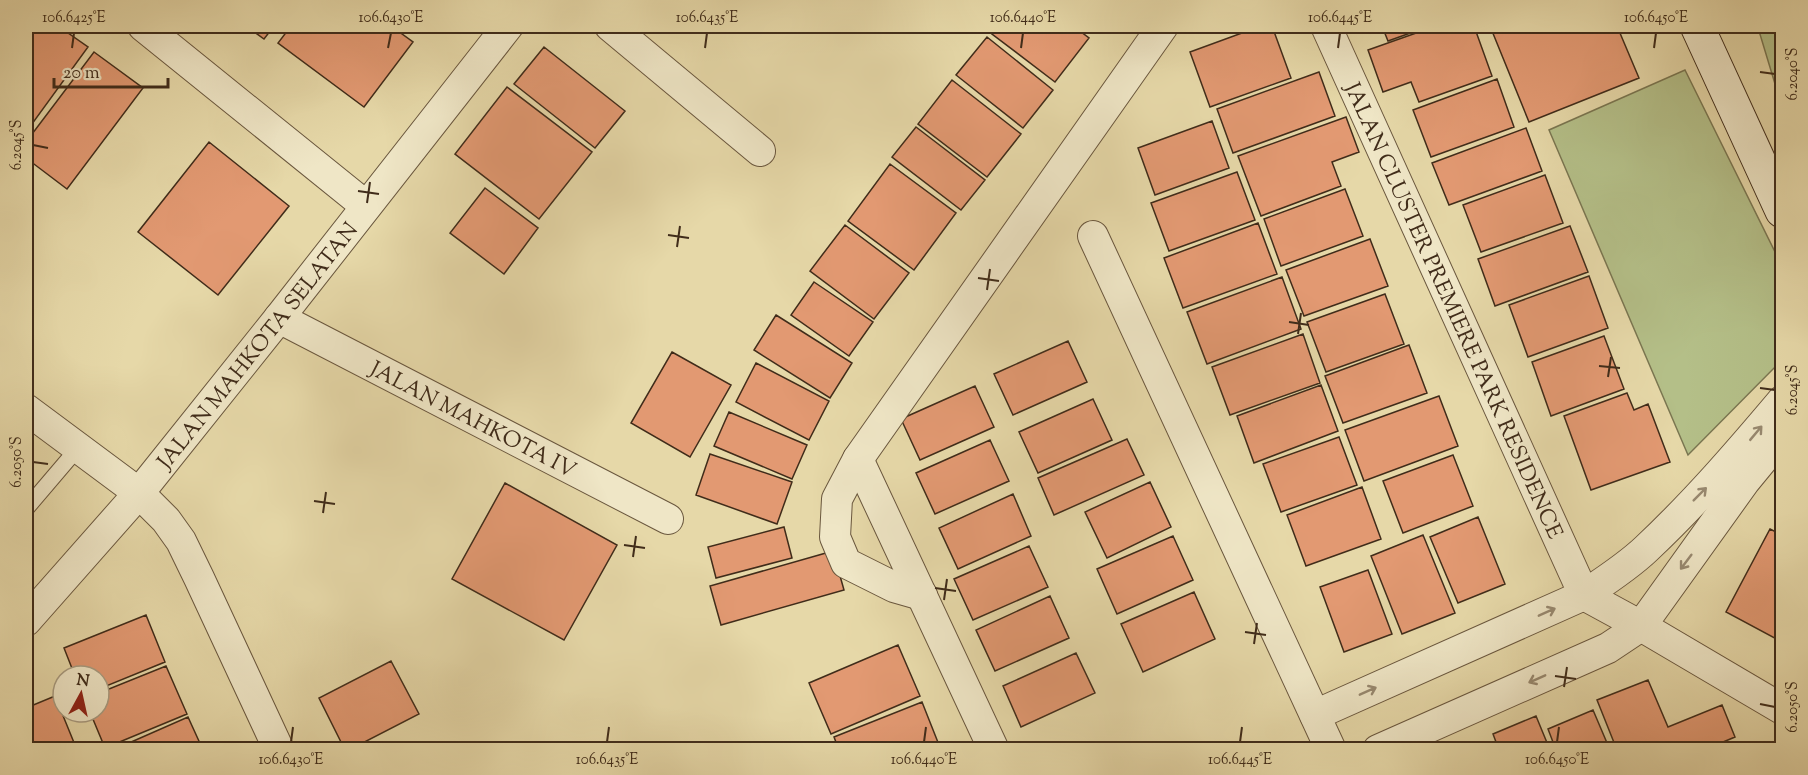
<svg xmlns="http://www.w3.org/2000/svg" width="1808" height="775" font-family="'Sorts Mill Goudy',serif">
<rect width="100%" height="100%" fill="#e6d8a8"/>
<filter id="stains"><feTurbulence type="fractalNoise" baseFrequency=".00333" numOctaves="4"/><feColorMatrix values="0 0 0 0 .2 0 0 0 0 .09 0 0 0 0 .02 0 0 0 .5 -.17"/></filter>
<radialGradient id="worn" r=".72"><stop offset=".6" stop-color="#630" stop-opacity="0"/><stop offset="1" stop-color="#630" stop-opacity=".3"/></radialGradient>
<!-- green -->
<path fill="#b4bf88" stroke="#7a7651" stroke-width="1.5" d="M 1769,26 L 1782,26 L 1782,107 L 1759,31 Z
M 1685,70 L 1782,266 L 1782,360 L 1688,455 L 1549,130 Z"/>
<!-- building -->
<path fill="#e29972" stroke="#402c1a" stroke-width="1.5" d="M 26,26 L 58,26 L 88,47 L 32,124 L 26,119 Z
M 246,26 L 274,26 L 264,39 Z
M 291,26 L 391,26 L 413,42 L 364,107 L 278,43 Z
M 998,26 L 1073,26 L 1089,38 L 1055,82 L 992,34 Z
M 1261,26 L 1272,26 L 1291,78 L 1210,107 L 1190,52 Z
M 1382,26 L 1430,26 L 1388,41 Z
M 1436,26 L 1474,26 L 1492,76 L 1419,102 L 1411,82 L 1383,92 L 1368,50 Z
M 1490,26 L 1617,26 L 1639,78 L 1529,122 Z
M 987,37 L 1053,90 L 1023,128 L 956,75 Z
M 544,47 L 625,111 L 595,148 L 514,84 Z
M 94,52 L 143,88 L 67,189 L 26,158 L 26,142 Z
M 1319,72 L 1335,116 L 1233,153 L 1217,109 Z
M 1497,79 L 1514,127 L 1431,157 L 1413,110 Z
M 952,80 L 1021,134 L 987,177 L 918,124 Z
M 507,87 L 592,152 L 539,219 L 455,154 Z
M 1346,117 L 1359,152 L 1332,162 L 1341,186 L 1261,216 L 1238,156 Z
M 1212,121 L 1229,168 L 1155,195 L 1138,148 Z
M 916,127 L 985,180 L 961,210 L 892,157 Z
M 1526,128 L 1542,171 L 1449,205 L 1432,163 Z
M 209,142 L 289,206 L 218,295 L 138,232 Z
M 890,164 L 956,213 L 914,270 L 848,221 Z
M 1237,172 L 1255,220 L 1169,251 L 1151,203 Z
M 1545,175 L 1563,223 L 1481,252 L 1463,205 Z
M 485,188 L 538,228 L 504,274 L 450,233 Z
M 1345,189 L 1363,236 L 1281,266 L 1264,219 Z
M 1258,223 L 1277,274 L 1183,308 L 1164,258 Z
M 845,225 L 909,273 L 874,319 L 810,271 Z
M 1570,226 L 1588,272 L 1495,306 L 1478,259 Z
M 1370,239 L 1388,286 L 1304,316 L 1286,270 Z
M 1589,276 L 1608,328 L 1528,357 L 1509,305 Z
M 1282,277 L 1301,329 L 1207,364 L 1187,312 Z
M 814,282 L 873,322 L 849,356 L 791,315 Z
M 1385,294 L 1404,344 L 1326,372 L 1307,322 Z
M 776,315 L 852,363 L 830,398 L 754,350 Z
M 1303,334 L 1320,383 L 1230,415 L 1212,367 Z
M 1604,336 L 1624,389 L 1551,416 L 1532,362 Z
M 1068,341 L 1087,382 L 1013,415 L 994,374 Z
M 1409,345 L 1427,393 L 1343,423 L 1325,376 Z
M 672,352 L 731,385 L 690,457 L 631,423 Z
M 756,363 L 829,401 L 809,440 L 736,402 Z
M 1321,385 L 1338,431 L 1254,463 L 1237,416 Z
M 975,386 L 994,427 L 920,460 L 901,419 Z
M 1627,393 L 1634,410 L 1648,404 L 1670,462 L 1591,490 L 1564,416 Z
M 1439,396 L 1458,446 L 1364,481 L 1345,430 Z
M 1093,399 L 1112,440 L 1038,473 L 1019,432 Z
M 729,412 L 807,445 L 792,479 L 714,446 Z
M 1339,437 L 1357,485 L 1281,512 L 1263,464 Z
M 1127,439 L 1144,475 L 1054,515 L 1038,478 Z
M 990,440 L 1009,481 L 935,514 L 916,473 Z
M 710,454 L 792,482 L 777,524 L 696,495 Z
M 1453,455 L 1473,506 L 1403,533 L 1383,481 Z
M 1150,482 L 1171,527 L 1107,558 L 1085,512 Z
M 505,483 L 617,545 L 564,640 L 452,579 Z
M 1362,487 L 1381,539 L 1306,566 L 1287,515 Z
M 1013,494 L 1031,536 L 958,569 L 939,528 Z
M 1478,517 L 1505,584 L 1458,603 L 1430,537 Z
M 784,527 L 792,558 L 716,578 L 708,547 Z
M 1770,529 L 1782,535 L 1782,642 L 1726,612 Z
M 1423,535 L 1455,613 L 1402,634 L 1371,556 Z
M 1173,536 L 1193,580 L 1117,614 L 1097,569 Z
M 1029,546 L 1048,587 L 973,620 L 954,579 Z
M 833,551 L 844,590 L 721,625 L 710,586 Z
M 1368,570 L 1392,634 L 1344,652 L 1320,587 Z
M 1194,592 L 1215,639 L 1143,672 L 1121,624 Z
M 1050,596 L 1069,638 L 995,671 L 976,630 Z
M 146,615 L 165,662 L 99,689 L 99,676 L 75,676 L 64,648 Z
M 898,645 L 920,696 L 831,734 L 809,683 Z
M 1076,653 L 1095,693 L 1021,727 L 1003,686 Z
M 391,661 L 419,714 L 349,750 L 345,750 L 319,698 Z
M 166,666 L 187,714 L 105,748 L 90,712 L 99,712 L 99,693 Z
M 1648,680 L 1668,727 L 1722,705 L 1735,737 L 1704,750 L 1617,750 L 1597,700 Z
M 55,696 L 77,750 L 26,750 L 26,708 Z
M 922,702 L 941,750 L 839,750 L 834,737 Z
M 1593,710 L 1610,750 L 1556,750 L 1548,729 Z
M 1536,716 L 1550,750 L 1499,750 L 1493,734 Z
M 188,717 L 203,750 L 113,750 Z"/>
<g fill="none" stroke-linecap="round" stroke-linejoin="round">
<!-- lane casing -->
<g stroke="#6a573e" stroke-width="17">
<path id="lane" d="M 26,509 L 78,448"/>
</g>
<!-- street casing -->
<g stroke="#6a573e" stroke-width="32">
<g id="street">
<path d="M 143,26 L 366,206"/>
<path d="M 610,26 L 760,151"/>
<path id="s1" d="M 1326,26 L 1584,595 L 1641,626 L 1782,709"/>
<path d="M 1093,236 L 1331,750"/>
<path id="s2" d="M 279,318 L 668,519"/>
<path d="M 26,409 L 139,493 L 166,520 L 181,541 L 199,578 L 279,750"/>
<path d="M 858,459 L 994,750"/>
<path d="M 922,595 L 894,587 L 846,563 L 835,537 L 837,499 L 858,459 L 1163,26"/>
<path id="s3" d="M 26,621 L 139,493 L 279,318 L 508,26"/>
<path d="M 1315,715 L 1584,595 C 1605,581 1627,567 1646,549 C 1695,503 1739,452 1782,401"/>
<path d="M 1378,750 L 1608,648 L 1641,626 L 1745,481 L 1782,436"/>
</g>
</g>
<!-- secondary casing -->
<g stroke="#402c1a" stroke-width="35">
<path id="secondary" d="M 1697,26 L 1782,211"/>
</g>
<!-- lane -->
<use href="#lane" stroke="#efe6c6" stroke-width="15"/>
<!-- street -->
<use href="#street" stroke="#efe6c6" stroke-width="30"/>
<!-- secondary -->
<use href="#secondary" stroke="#efe6c6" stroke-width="33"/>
</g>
<!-- one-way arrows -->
<defs><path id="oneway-shaft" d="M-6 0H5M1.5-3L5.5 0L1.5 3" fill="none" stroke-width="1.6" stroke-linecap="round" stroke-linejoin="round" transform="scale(1.5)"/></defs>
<g stroke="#988970">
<use href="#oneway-shaft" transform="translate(1756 433) rotate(-50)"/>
<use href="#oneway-shaft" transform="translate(1700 494) rotate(-45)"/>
<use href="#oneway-shaft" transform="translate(1686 562) rotate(127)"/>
<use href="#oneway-shaft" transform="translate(1547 612) rotate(-24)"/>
<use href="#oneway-shaft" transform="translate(1537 679) rotate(156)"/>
<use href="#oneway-shaft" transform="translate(1368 691) rotate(-24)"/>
</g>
<!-- ticks -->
<path fill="none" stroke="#402c1a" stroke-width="2" d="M 72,48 L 74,33M 388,48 L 391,33M 705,48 L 707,33M 1021,48 L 1023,33M 1338,48 L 1340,33M 1654,48 L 1656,33M 1760,72 L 1775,74M 33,145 L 48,148M 358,191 L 379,194M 367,203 L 370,182M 668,235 L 689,238M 677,247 L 680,226M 978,278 L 999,281M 987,290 L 990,269M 1289,322 L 1309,325M 1298,334 L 1301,313M 1599,366 L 1620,368M 1608,377 L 1611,357M 1760,388 L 1775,390M 33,462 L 48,464M 314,501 L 335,504M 323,513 L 326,492M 624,545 L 645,548M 633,557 L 636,536M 935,588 L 956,591M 944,600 L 947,579M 1245,632 L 1266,635M 1254,644 L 1257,623M 1555,676 L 1576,679M 1564,687 L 1567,667M 1760,704 L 1775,707M 291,742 L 293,727M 607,742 L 609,727M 924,742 L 926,727M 1240,742 L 1242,727M 1557,742 L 1559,727"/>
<g text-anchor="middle" stroke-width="4.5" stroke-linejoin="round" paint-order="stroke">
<!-- street labels -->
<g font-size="22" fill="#402c1a" stroke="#efe6c6">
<text dy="8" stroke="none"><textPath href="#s1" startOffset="312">JALAN CLUSTER PREMIERE PARK RESIDENCE</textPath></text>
<text dy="8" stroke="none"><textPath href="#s3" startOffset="360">JALAN MAHKOTA SELATAN</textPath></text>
<text dy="8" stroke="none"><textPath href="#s2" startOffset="219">JALAN MAHKOTA IV</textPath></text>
</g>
</g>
<!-- margin -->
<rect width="1808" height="775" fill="none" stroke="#e6d8a8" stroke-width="66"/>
<!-- north arrow -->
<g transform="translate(81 694) rotate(8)"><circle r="28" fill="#efe6c6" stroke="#a99c81" stroke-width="1.5"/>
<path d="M0-4.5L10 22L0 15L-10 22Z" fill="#8f2418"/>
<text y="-9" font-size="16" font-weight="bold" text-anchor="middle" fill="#402c1a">N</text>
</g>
<!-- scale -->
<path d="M54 78v9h114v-9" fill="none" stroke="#402c1a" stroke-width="3"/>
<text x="63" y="78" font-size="18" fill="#402c1a" stroke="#efe6c6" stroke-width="4.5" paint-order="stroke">20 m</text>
<rect x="33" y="33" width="1742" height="709" fill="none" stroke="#402c1a" stroke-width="2"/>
<g font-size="15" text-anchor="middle" fill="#402c1a">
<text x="74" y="22">106.6425°E</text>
<text x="391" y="22">106.6430°E</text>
<text x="707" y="22">106.6435°E</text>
<text x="1023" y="22">106.6440°E</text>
<text x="1340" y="22">106.6445°E</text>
<text x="1656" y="22">106.6450°E</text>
<text transform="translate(1792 74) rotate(-90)" y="5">6.2040°S</text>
<text transform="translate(16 145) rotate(-90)" y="5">6.2045°S</text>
<text transform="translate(1792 390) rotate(-90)" y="5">6.2045°S</text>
<text transform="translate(16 462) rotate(-90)" y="5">6.2050°S</text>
<text transform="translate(1792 707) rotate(-90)" y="5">6.2050°S</text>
<text x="291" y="764">106.6430°E</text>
<text x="607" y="764">106.6435°E</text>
<text x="924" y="764">106.6440°E</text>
<text x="1240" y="764">106.6445°E</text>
<text x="1557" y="764">106.6450°E</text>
</g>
<rect width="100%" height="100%" filter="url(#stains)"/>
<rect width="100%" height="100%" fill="url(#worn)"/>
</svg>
